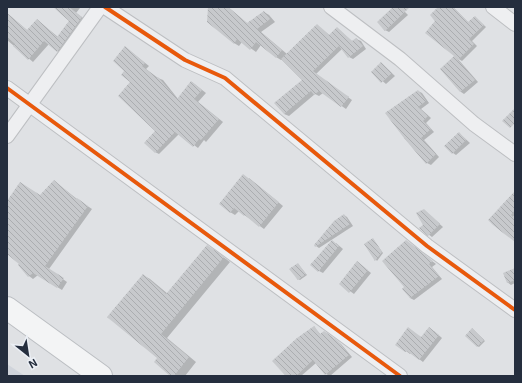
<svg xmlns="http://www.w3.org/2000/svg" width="522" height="383" font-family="'Exo 2',sans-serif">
<defs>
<pattern id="building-back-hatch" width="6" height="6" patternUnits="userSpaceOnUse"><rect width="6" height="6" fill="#c7c9cc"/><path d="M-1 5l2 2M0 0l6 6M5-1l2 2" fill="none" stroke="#abadb0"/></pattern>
</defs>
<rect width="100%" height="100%" fill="#dfe1e4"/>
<!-- built -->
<path fill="#d0d4db" d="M 7,364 L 25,376 L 7,376 Z"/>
<!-- shadow -->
<path fill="#0003" d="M 54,7 L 78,7 L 80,8 L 76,13 L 86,20 L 62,54 L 49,44 L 33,62 L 7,40 L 7,13 L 28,31 L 41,23 L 58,37 L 70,20 Z
M 209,7 L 228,7 L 248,24 L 264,12 L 269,15 L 275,22 L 261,32 L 287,54 L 317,25 L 330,36 L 337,28 L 353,42 L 356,39 L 361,41 L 366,49 L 353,59 L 349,57 L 342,49 L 316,74 L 352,100 L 346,109 L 323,93 L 319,96 L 315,94 L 289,116 L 284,114 L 304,80 L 282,59 L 281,60 L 276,57 L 261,45 L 256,52 L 242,42 L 239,46 L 234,43 Z
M 394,7 L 400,7 L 408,15 L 389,32 L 385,30 Z
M 440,7 L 453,7 L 469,23 L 475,17 L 486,27 L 472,41 L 477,46 L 462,61 L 457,58 L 478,82 L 464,94 L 461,92 L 441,69 L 456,56 L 437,20 Z
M 125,47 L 149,66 L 146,69 L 158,78 L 163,80 L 178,99 L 192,82 L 206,93 L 198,102 L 223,122 L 206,142 L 204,140 L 198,148 L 179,134 L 159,154 L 155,152 L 157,131 L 126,71 Z
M 381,63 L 395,76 L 386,84 L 372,72 Z
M 418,91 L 422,93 L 429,103 L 421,109 L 431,118 L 426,123 L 434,132 L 424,140 L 439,157 L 431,165 L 427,163 L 404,138 Z
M 459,133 L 470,143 L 456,155 L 453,153 Z
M 249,178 L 283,206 L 264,229 L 239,211 L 235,215 L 230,212 Z
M 58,184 L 77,199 L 92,209 L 49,269 L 67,282 L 62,290 L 38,275 L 33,279 L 29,276 L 19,265 L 20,264 L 7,252 L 7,203 L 41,196 Z
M 515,193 L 515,215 L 513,217 L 515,219 L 515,234 L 494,225 Z
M 424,210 L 443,227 L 432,237 L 420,228 L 424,225 Z
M 344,215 L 347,217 L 353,226 L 319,248 L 316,246 Z
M 373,239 L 383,253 L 377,261 L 365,244 Z
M 406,241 L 436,264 L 432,267 L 442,279 L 414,300 L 410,298 L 406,287 Z
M 336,243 L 343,249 L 323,273 L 319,271 Z
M 214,250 L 230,262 L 167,338 L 196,362 L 185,376 L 172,376 L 158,358 L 143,275 L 150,279 L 168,294 Z
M 298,264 L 307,275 L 300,280 L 298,279 Z
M 361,265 L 371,273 L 354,294 L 340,284 Z
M 515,269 L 515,283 L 511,285 L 507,282 Z
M 314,327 L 321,335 L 328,334 L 341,344 L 352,357 L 330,376 L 326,374 L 316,363 L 301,376 L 288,376 Z
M 434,331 L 442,338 L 423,362 L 411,353 L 410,354 L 406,351 L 422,338 Z
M 474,331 L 485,341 L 479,347 L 477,346 Z"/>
<!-- building -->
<path fill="url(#building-back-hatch)" d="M 53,7 L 69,7 L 82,17 L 57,52 L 44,41 L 28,60 L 13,46 L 15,44 L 7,37 L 7,13 L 27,30 L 37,19 L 57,37 L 69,21 Z
M 208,7 L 228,7 L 247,23 L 264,11 L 270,19 L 257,29 L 282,50 L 276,58 L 256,42 L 250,50 L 237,39 L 234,44 L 207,22 Z
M 393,7 L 410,7 L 385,31 L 377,22 Z
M 438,7 L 453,7 L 468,22 L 475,16 L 484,25 L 469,39 L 474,44 L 458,60 L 455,57 L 475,80 L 460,92 L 440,69 L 454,56 L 425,33 L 435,21 L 430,15 Z
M 317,24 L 329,35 L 337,27 L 352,41 L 356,38 L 363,46 L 348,58 L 339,46 L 313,71 L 349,97 L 341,107 L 319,91 L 314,95 L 311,91 L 284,114 L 274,103 L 302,80 L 281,59 Z
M 125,46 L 145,63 L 142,66 L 157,78 L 158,77 L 177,99 L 191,81 L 202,90 L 194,99 L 219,119 L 201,140 L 199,139 L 193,147 L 175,132 L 155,153 L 144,143 L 155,131 L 118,96 L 130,82 L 121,75 L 124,71 L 113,61 Z
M 381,62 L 392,73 L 381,83 L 371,72 Z
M 418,90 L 426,101 L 418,107 L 428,116 L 423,121 L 431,129 L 421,138 L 436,154 L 426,164 L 404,138 L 385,113 Z
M 515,108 L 515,123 L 510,128 L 502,121 Z
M 459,132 L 466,140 L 452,154 L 444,146 Z
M 243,174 L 279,202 L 259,227 L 245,215 L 244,216 L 234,208 L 230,213 L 219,204 Z
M 54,180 L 76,199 L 77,198 L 88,206 L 45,266 L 64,278 L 57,288 L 33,273 L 28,277 L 18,265 L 19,264 L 7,254 L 7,201 L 20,182 L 40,195 Z
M 515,191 L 515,210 L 511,215 L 515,219 L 515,242 L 493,225 L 488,220 Z
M 424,209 L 440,224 L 428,236 L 419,228 L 423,225 L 416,213 Z
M 344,214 L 350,224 L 315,247 L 314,245 L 334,221 Z
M 373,238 L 382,252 L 375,261 L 364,244 Z
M 332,240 L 339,246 L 318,272 L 310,265 Z
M 406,240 L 433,261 L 429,264 L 439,276 L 410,298 L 402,289 L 404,287 L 382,261 Z
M 207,245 L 224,257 L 161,334 L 189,357 L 174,376 L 170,376 L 154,362 L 157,358 L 107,317 L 143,274 L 166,294 Z
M 357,261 L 368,270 L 349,293 L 339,284 Z
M 298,263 L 306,274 L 298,280 L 289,269 Z
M 515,268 L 515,280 L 507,283 L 503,273 Z
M 314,326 L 320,334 L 324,331 L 338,341 L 349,355 L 325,375 L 313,360 L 296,376 L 286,376 L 272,361 L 297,338 Z
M 408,327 L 421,337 L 429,327 L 439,335 L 419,360 L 407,351 L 405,352 L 395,345 Z
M 472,328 L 484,340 L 477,347 L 465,336 Z"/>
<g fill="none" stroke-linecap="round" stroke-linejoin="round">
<!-- minor casing -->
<g stroke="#bdbfc2" stroke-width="16">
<path id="minor" d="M 105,7 L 185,60 L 225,78 L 427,246 L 515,310
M 331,7 L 400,59 L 474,124 L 515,154
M 493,7 L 515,24
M 7,88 L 400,376
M 7,136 L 100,7"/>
</g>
<!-- primary casing -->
<g stroke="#bbbec2" stroke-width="24">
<path id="primary" d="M 7,308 L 101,376"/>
</g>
<!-- minor -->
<use href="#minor" stroke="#eeeff1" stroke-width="14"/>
<!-- primary -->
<use href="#primary" stroke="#f3f4f5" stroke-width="22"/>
<!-- cycleway casing -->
<g stroke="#ebeff5" stroke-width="6">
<path id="cycleway" d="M 105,7 L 185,60 L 225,78 L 427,246 L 515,310
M 7,88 L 400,376"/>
</g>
<!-- cycleway -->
<use href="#cycleway" stroke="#e8590c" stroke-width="4"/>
</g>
<!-- border -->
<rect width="522" height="383" fill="none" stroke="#252e3e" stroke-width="16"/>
<!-- north arrow -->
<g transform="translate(28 355) rotate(150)" stroke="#ebeff5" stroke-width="3" paint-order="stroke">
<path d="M0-3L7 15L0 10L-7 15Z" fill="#252e3e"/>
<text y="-6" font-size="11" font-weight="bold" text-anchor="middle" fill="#252e3e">N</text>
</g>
</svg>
